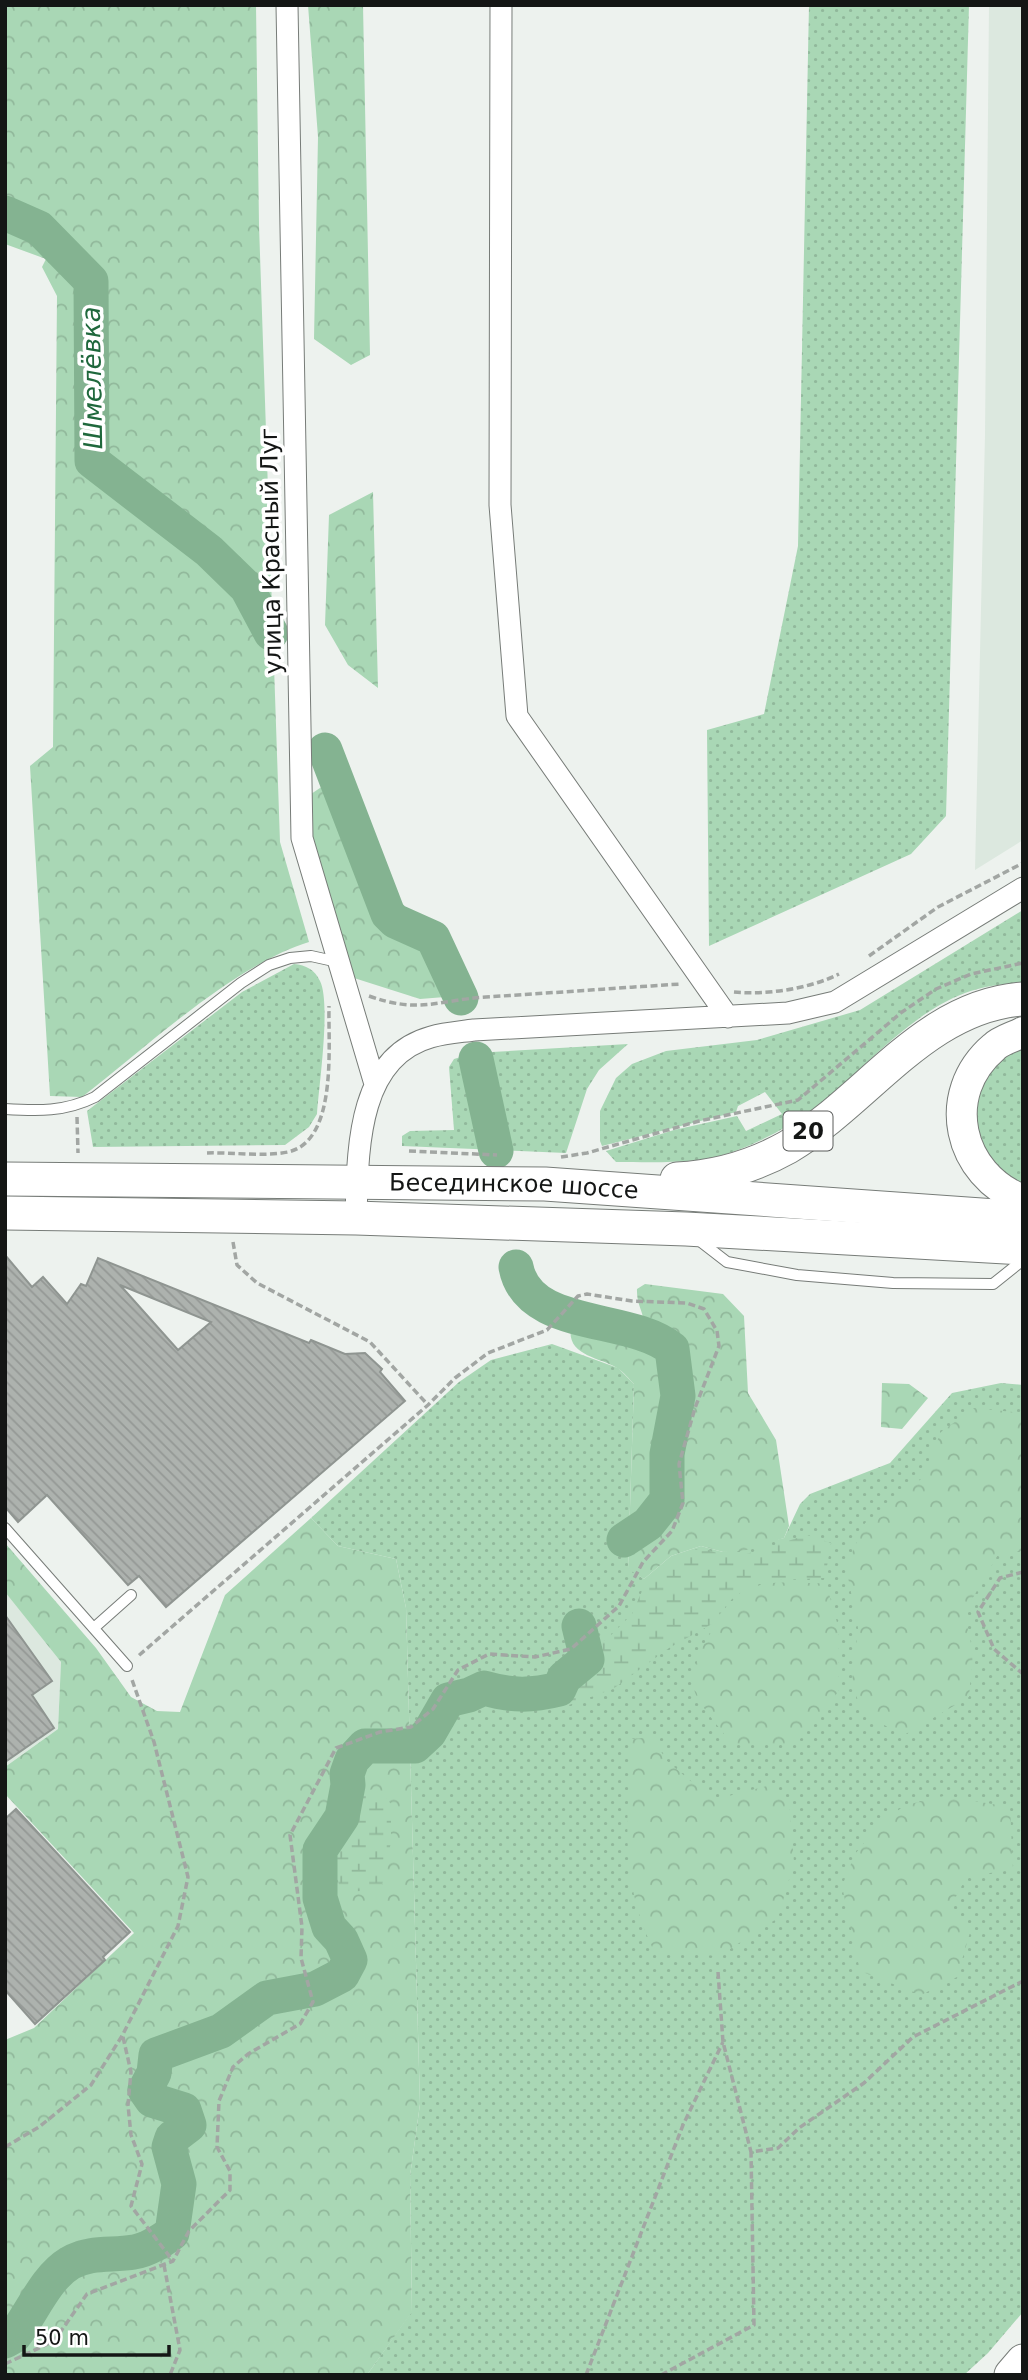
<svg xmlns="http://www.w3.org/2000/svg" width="1028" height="2380" font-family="'DejaVu Sans',sans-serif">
<defs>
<pattern id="grass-dots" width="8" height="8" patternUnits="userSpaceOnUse" patternTransform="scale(1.75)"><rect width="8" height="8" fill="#a9d7b5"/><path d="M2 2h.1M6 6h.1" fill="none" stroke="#91b89b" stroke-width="1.8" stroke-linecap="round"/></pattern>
<pattern id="forest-crowns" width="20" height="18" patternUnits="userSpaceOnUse" patternTransform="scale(1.75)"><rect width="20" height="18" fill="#a9d7b5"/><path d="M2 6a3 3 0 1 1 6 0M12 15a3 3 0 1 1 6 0" fill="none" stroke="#91b89b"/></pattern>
<pattern id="wetland-marsh" width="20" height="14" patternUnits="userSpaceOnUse" patternTransform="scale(1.75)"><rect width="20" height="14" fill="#a9d7b5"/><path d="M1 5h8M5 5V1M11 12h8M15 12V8" fill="none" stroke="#91b89b"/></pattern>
<pattern id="building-back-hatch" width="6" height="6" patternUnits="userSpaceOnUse" patternTransform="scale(1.75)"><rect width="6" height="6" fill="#adb2ae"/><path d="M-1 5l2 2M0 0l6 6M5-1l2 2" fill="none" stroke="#949895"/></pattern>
</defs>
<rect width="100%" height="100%" fill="#edf2ee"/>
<!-- built -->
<path fill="#dce8df" d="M 989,5 L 1023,5 L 1023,840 L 975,870 L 985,435 Z
M 5,1592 L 61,1662 L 58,1729 L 5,1767 Z"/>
<!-- grass -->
<path fill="url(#grass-dots)" d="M 809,5 L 969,5 L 946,816 L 911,854 L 709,946 L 707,730 L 764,714 L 798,546 Z
M 1023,910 L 1023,982 C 1003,984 984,986 965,993 C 905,1016 863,1072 813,1109 C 790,1126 764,1140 738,1150 C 701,1165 655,1162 616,1162 L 606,1151 L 674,1130 L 737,1116 L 746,1131 L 782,1114 L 765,1092 L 738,1106 L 736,1112 L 602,1146 L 600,1141 L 600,1111 L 616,1078 L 632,1064 L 666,1051 L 757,1040 L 860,1010 Z
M 294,964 C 306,965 315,970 320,981 C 331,1003 319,1085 317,1114 L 309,1127 L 285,1145 L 93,1147 L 87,1111 L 242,992 Z
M 1023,1039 L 1023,1190 L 995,1175 L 972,1129 L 981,1076 Z
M 628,1044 L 599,1070 L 587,1089 L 566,1153 L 402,1146 L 402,1136 L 410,1131 L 454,1130 L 449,1067 L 454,1059 L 474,1053 Z
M 552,1344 L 618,1368 L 634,1384 L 628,1568 L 644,1579 L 671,1556 L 701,1546 L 723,1552 L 784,1538 L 800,1504 L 810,1494 L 890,1463 L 952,1393 L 1001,1383 L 1023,1385 L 1023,2312 L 988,2353 L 964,2375 L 367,2375 L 412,2311 L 410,2176 L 420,2104 L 406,1608 L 396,1559 L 338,1546 L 311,1518 L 459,1382 L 491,1360 Z"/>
<!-- forest -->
<path fill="url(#forest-crowns)" d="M 5,5 L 256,5 L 259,225 L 280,842 L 309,942 C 232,966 147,1047 82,1097 L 50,1096 L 30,766 L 53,747 L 57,296 L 42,267 L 46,259 L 5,244 Z
M 308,5 L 363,5 L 370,355 L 351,365 L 314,339 L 318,137 Z
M 373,492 L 378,688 L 348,665 L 325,625 L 329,515 Z
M 332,780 L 387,922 L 424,938 L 445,997 L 420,999 L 354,978 L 311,841 L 308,796 Z
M 645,1284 L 723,1294 L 744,1316 L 748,1393 L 776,1440 L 789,1526 L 784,1538 L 743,1551 L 723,1552 L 701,1546 L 671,1556 L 644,1579 L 628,1569 L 634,1384 C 629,1379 624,1372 617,1368 C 599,1357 566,1356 571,1327 L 575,1325 L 633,1339 C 654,1318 636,1313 637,1289 Z
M 882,1383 L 909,1384 L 928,1398 L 902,1429 L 881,1427 Z
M 974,1408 L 1023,1413 L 1023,1551 L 999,1553 L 964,1613 L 973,1652 L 969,1697 L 904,1735 L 862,1714 L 852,1682 L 858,1628 L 846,1567 L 865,1523 L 921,1479 L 941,1432 Z
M 311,1518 L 338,1546 L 396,1559 L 406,1608 L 420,2104 L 410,2176 L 412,2312 L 367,2375 L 5,2375 L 5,2040 L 34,2028 L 134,1933 L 5,1794 L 5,1767 L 58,1729 L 61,1662 L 5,1592 L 5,1543 L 96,1648 L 131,1697 L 157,1711 L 180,1712 L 225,1595 Z
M 826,1583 L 838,1626 L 838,1692 L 795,1745 L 732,1744 C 720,1728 705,1712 696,1695 C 681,1663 730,1596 760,1585 C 775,1580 810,1584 826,1583 Z
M 652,1737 L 667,1761 L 713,1800 L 771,1785 L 789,1807 L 794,1862 L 778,1918 L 719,1956 L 654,1951 C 618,1878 628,1818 631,1739 Z
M 944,1796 L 1010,1807 L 1013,1870 L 967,1876 L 951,1906 L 971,1929 L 957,1977 L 921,1995 L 860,1971 L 842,1886 L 855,1854 L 882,1821 L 906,1805 Z"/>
<!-- wetland -->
<path fill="url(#wetland-marsh)" d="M 807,1535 L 831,1543 L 825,1578 L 757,1581 L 732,1599 L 712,1624 L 669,1648 L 613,1689 L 569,1705 L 554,1697 L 555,1676 L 609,1637 L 632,1614 L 645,1584 L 673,1556 L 702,1548 L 723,1555 L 743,1555 Z
M 378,1788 L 391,1804 L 391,1842 L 381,1890 L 341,1892 L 325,1832 L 340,1797 Z"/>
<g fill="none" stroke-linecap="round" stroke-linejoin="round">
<!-- river -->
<path stroke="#84b391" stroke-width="35" d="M 5,213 L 39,228 L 91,281 L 92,461 L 209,551 L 247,588 L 271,633
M 325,750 L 388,914 L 395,921 L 433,938 L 461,998
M 476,1059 L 496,1151
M 516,1267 C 528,1331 630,1314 672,1349 L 678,1396 L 667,1454 L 667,1500 L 648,1524 L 624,1540
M 5,2341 L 14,2336 C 32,2313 45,2278 70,2263 C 92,2251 111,2256 134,2252 C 148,2250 161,2241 172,2233 L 179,2184 L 169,2147 L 172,2138 L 189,2125 L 184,2110 L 152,2100 L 145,2090 L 154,2073 L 156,2055 L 221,2031 L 267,1998 L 315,1989 L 342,1975 L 350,1960 L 341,1940 L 329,1927 L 320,1898 L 320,1850 L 342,1817 L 348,1785 L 347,1774 L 352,1760 L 365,1746 L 415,1746 L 429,1733 L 448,1700 L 469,1695 L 484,1688 C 512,1696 531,1696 559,1689 L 564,1678 L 587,1659 L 579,1626"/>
</g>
<!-- building -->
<path fill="url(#building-back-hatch)" stroke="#8f9591" stroke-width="2" fill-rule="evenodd" d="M 5,1255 L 32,1287 L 43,1277 L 67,1304 L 81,1284 L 86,1286 L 98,1258 L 309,1343 L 311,1340 L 345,1354 L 365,1353 L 382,1369 L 380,1372 L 405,1401 L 166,1607 L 139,1576 L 128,1585 L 47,1495 L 18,1522 L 5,1507 ZM 120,1285 L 211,1322 L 178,1350 Z
M 5,1615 L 52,1681 L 32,1695 L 54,1728 L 5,1762 Z
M 16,1809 L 130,1932 L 103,1957 L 105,1960 L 35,2024 L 5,1990 L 5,1819 Z"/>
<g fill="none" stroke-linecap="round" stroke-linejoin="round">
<!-- lane casing -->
<g stroke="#777c78" stroke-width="12">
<path id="lane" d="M 5,1109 C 38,1111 65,1112 95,1097 L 241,983 L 269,965 L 290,958 L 311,956 L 338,962
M 696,1238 L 727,1262 L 797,1275 L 893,1283 L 993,1284 L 1023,1260
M 5,1528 L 127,1666
M 95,1627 L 131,1595"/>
</g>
<!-- street casing -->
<g stroke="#777c78" stroke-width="23">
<path id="street" d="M 287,5 L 302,838 L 375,1084
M 501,5 L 500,505 L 517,716 L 728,1017
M 356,1218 C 358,1156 355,1058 431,1037 C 445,1033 460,1032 474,1030 L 788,1013 L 835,1002 L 1023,888"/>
</g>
<!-- secondary casing -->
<g stroke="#777c78" stroke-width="32">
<path id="secondary" d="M 1023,1032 C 1014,1037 1001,1040 994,1047 C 939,1094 958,1175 1023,1200"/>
</g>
<!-- primary casing -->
<g stroke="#777c78" stroke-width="35">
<g id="primary">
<path id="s1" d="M 5,1179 L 545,1184 L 1023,1218"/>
<path d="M 677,1179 C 716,1177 754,1166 788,1147 C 868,1100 924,1006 1023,999"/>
<path d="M 5,1213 L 356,1218 L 686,1229 L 1023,1248"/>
<path d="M 1011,2375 L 1023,2361"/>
</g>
</g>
<!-- path -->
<path stroke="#a2a6a3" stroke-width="3.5" stroke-dasharray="7 3.5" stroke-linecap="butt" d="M 869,956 L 938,907 L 1023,863
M 734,992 C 766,995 809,989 839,974
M 369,996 C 419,1014 439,1000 486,997 C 551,993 616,988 681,984
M 77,1117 L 78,1153
M 409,1151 L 497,1155
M 207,1153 C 232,1152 263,1157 288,1152 C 338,1141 328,1045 329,1006
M 561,1157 L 587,1153 L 699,1121 L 798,1100 L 902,1012 L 936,989 L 971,974 L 1023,963
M 233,1242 L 237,1265 L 257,1283 L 370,1342 L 428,1405
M 1023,1572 L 1000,1578 L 978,1612 L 994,1649 L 1023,1674
M 718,1972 L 723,2042 L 751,2152
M 123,2037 L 131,2072 L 128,2105 L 131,2135 L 142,2164 L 131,2206 L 173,2261
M 5,2147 L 39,2127 L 91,2085 L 122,2036 L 178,1926 L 188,1877 L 154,1742 L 131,1677
M 164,2265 L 180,2350 L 170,2375
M 5,2364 L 54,2341 L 87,2294 L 173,2261 L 189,2231 L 230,2190 L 230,2171 L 217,2147 L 219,2101 L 233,2067 L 248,2054 L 300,2024 L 313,2002 L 301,1958 L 302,1927 L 290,1835 L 336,1748 L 380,1732 L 411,1727 L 433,1709 L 458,1670 L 489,1654 L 535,1657 L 571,1649 L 619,1606 L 643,1562 L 672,1531 L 683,1503 L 679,1464 L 695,1408 L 719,1346 L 717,1331 L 704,1309 L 687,1303 L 632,1301 L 587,1294 L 578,1296 L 547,1330 L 488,1353 L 455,1378 L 428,1405 L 137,1657
M 586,2375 L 683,2125 L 723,2042
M 661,2375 L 754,2325 L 751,2152 L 778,2148 L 799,2128 L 864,2083 L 913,2037 L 1023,1981"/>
<!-- lane -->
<use href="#lane" stroke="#fff" stroke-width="10"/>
<!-- street -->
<use href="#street" stroke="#fff" stroke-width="21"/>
<!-- secondary -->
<use href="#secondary" stroke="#fff" stroke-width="30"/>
<!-- primary -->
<use href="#primary" stroke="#fff" stroke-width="33"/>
</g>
<g text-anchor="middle" stroke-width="7" stroke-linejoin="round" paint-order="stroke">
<!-- shield labels -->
<rect fill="#fff" stroke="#5a5c5b" stroke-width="2" x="783.5" y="1111.5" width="49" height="39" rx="5"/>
<g font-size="23" font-weight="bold" fill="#141615">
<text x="808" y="1139">20</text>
</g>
<!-- street labels -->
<g font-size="24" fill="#141615" stroke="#fff">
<text transform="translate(271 551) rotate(-91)" y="8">улица Красный Луг</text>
<text dy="8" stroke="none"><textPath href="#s1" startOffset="509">Бесединское шоссе</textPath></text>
</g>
<!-- water labels -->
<g font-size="26" font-style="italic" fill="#1f683c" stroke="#fff">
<text transform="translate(92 378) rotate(-91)" y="9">Шмелёвка</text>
</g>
</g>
<!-- border -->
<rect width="1028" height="2380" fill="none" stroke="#141615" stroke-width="14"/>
<!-- scale -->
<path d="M24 2345v10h145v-10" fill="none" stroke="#141615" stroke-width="3.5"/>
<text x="35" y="2345" font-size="21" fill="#141615" stroke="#ffffff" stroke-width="5" paint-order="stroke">50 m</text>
</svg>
